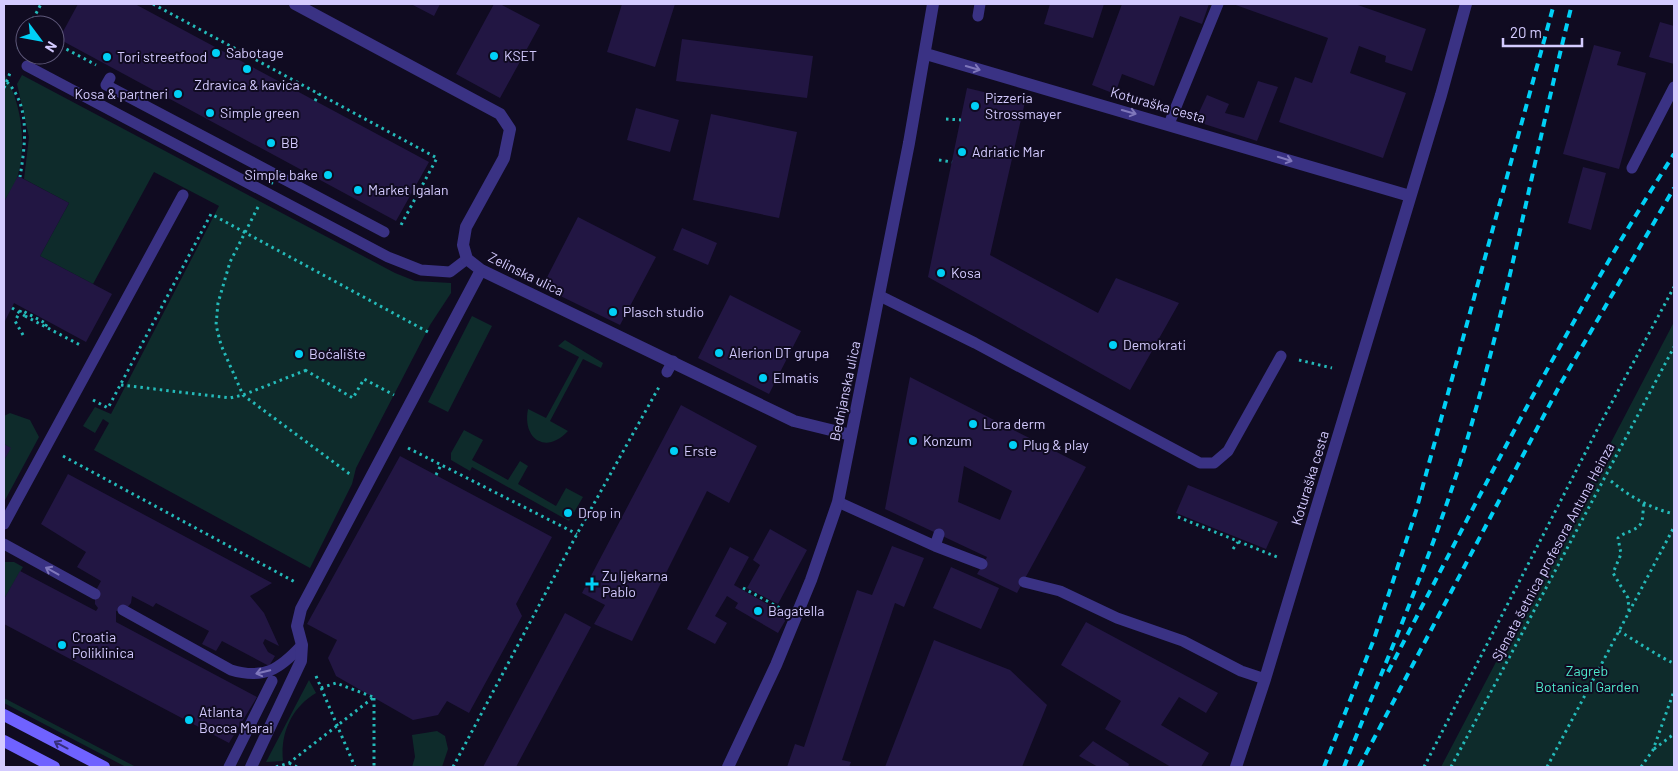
<svg xmlns="http://www.w3.org/2000/svg" width="1678" height="771" font-family="Barlow,sans-serif">
<rect width="100%" height="100%" fill="#100b21"/>
<!-- green -->
<path fill="#0e2b2b" d="M 4,73 C 21,102 27,142 18,175 C 16,184 8,194 4,202 Z
M 22,75 L 395,273 L 415,281 L 451,283 L 451,293 L 430,325 L 356,468 L 352,484 L 310,568 L 94,450 L 109,423 L 103,419 L 95,433 L 83,426 L 95,407 L 111,414 L 219,206 L 154,172 L 93,284 L 40,256 L 69,203 L 24,179 L 29,137 L 17,84 Z
M 472,316 L 492,326 L 448,412 L 428,402 Z
M 1674,322 L 1674,767 L 1441,767 Z
M 565,340 L 603,363 L 601,368 L 583,359 L 550,421 L 568,431 C 546,455 522,439 528,409 L 546,418 L 579,357 L 558,346 Z
M 10,413 L 30,420 L 39,437 L 4,502 L 4,460 L 10,448 L 4,444 L 4,416 Z
M 464,430 L 483,440 L 472,460 L 508,480 L 520,461 L 528,466 L 518,484 L 556,506 L 566,488 L 583,497 L 569,521 L 472,467 L 470,471 L 451,460 L 451,453 Z
M 4,562 L 14,562 L 23,567 L 4,599 Z
M 309,680 L 316,693 C 292,707 280,733 283,761 L 266,762 Z
M 4,698 L 136,767 L 126,767 L 4,703 Z
M 437,731 L 445,736 L 448,749 L 442,767 L 412,767 L 415,757 L 412,735 Z"/>
<!-- building -->
<path fill="#221643" fill-rule="evenodd" d="M 78,4 L 135,4 L 429,162 L 396,221 L 59,39 Z
M 411,4 L 440,4 L 434,16 Z
M 494,4 L 500,4 L 540,25 L 500,98 L 456,74 Z
M 622,4 L 675,4 L 655,67 L 607,52 Z
M 1050,4 L 1104,4 L 1093,38 L 1044,24 Z
M 1122,4 L 1209,4 L 1202,24 L 1180,16 L 1154,86 L 1122,74 L 1115,94 L 1092,85 Z
M 1233,4 L 1355,4 L 1426,29 L 1412,71 L 1385,62 L 1386,56 L 1359,46 L 1350,73 L 1406,93 L 1383,158 L 1279,122 L 1295,77 L 1312,83 L 1328,38 Z
M 1660,22 L 1674,26 L 1674,64 L 1649,57 Z
M 682,39 L 813,56 L 807,98 L 676,81 Z
M 1594,45 L 1621,52 L 1617,65 L 1646,73 L 1619,169 L 1563,154 Z
M 1258,81 L 1278,87 L 1257,141 L 1195,121 L 1207,95 L 1229,104 L 1225,113 L 1244,118 Z
M 967,88 L 1025,102 L 990,255 L 1098,313 L 1116,278 L 1179,303 L 1130,390 L 928,277 Z
M 636,108 L 679,120 L 670,152 L 627,140 Z
M 711,114 L 797,132 L 779,218 L 693,200 Z
M 1583,167 L 1606,173 L 1591,230 L 1568,223 Z
M 18,176 L 69,203 L 40,256 L 112,294 L 86,342 L 14,303 L 4,323 L 4,202 Z
M 578,217 L 656,257 L 620,325 L 542,287 Z
M 682,228 L 717,243 L 708,265 L 673,250 Z
M 730,295 L 801,331 L 769,394 L 698,358 Z
M 910,377 L 1086,467 L 1017,593 L 977,574 L 987,557 L 885,509 ZM 964,466 L 1012,491 L 1000,520 L 958,502 Z
M 681,405 L 757,446 L 729,503 L 707,491 L 632,641 L 594,624 L 605,605 L 582,593 Z
M 4,444 L 11,448 L 4,460 Z
M 400,456 L 552,537 L 516,604 L 522,616 L 469,713 L 447,701 L 438,715 L 413,720 L 336,676 L 328,658 L 337,640 L 307,624 Z
M 68,474 L 272,583 L 250,596 L 264,613 L 279,646 L 265,639 L 263,643 L 268,652 L 275,656 L 269,666 L 222,641 L 216,651 L 202,644 L 209,631 L 156,603 L 153,607 L 132,596 L 131,603 L 126,609 L 116,611 L 116,622 L 257,697 L 229,743 L 4,624 L 4,599 L 20,571 L 96,611 L 98,608 L 95,604 L 95,592 L 101,581 L 77,567 L 86,552 L 41,524 Z
M 1188,485 L 1278,522 L 1266,549 L 1176,513 Z
M 770,529 L 807,550 L 778,604 L 747,588 L 760,565 L 753,560 Z
M 892,546 L 924,558 L 904,607 L 895,603 L 842,760 L 851,762 L 849,767 L 787,767 L 795,744 L 804,747 L 857,590 L 872,595 Z
M 730,547 L 749,557 L 734,585 L 788,616 L 778,633 L 735,608 L 738,603 L 727,596 L 715,616 L 727,623 L 715,644 L 687,629 Z
M 951,567 L 999,588 L 981,629 L 933,608 Z
M 565,613 L 591,627 L 516,767 L 483,767 Z
M 1086,622 L 1218,693 L 1206,713 L 1179,697 L 1161,725 L 1209,753 L 1201,767 L 1171,767 L 1105,729 L 1121,701 L 1061,665 Z
M 934,640 L 1010,670 L 1047,705 L 1022,767 L 885,767 Z
M 1093,741 L 1129,764 L 1128,767 L 1098,767 L 1079,756 Z"/>
<g fill="none" stroke-linecap="round" stroke-linejoin="round">
<!-- path -->
<path stroke="#24bab9" stroke-width="3" stroke-dasharray="2.5 4" stroke-linecap="butt" d="M 153,4 L 437,158 L 401,225
M 30,25 L 41,4
M 55,43 L 96,65
M 18,49 L 25,36
M 7,82 C 31,106 25,146 20,177
M 4,88 L 10,73
M 315,101 L 319,94
M 946,119 L 961,120
M 939,160 L 952,162
M 258,207 L 230,262 L 218,303 L 216,325 L 221,345 L 243,395 L 351,475
M 25,316 L 80,345
M 23,335 L 15,321 L 21,310 L 47,324 L 45,327
M 1299,360 L 1332,368
M 305,370 L 353,398 L 364,379 L 394,395
M 121,385 L 230,398 L 243,395 L 309,369
M 93,400 L 108,408 L 211,214 L 428,332
M 408,448 L 577,534
M 63,456 L 295,582
M 436,475 L 441,465
M 1611,481 C 1630,497 1650,508 1674,514
M 1178,517 L 1277,557
M 1233,549 L 1238,542
M 743,588 L 780,608
M 1629,611 L 1628,598 L 1613,573 L 1621,554 L 1618,538 C 1625,531 1639,531 1642,521 C 1643,516 1643,509 1644,504
M 1619,631 C 1628,636 1669,663 1674,663
M 316,676 L 355,767
M 321,688 L 336,683 L 373,697
M 374,698 L 374,767
M 1654,749 L 1674,734
M 289,763 L 297,767
M 276,767 L 289,763 L 374,697
M 453,767 L 577,534 L 659,387
M 1424,767 L 1597,430 L 1674,287
M 1451,767 L 1674,347
M 1547,767 L 1674,527
M 1641,767 L 1653,750 L 1674,691"/>
<!-- lane -->
<path stroke="#3a3284" stroke-width="11" d="M 978,16 L 980,4
M 27,66 L 388,257 L 421,270 L 450,272 L 467,259
M 110,78 L 106,85 L 384,232
M 1169,124 L 1218,4
M 1632,168 L 1674,87
M 880,296 L 975,343 L 1200,463 L 1214,463 L 1228,451 L 1281,356
M 667,372 L 673,361
M 838,502 L 935,546 L 982,564
M 4,524 L 183,195
M 4,544 L 95,594
M 935,546 L 939,534
M 1024,582 L 1060,591 L 1117,618 L 1183,641 L 1241,671 L 1265,679
M 123,610 L 231,670 C 264,680 280,669 302,645
M 229,767 L 272,681"/>
<!-- street -->
<path stroke="#3a3284" stroke-width="12" d="M 295,4 L 500,114 L 510,129 L 504,158 L 466,227 L 463,245 L 467,259 L 481,270 L 794,421 L 851,435
M 926,54 L 1410,196
M 251,767 L 301,661 L 302,645 L 297,626 L 301,609 L 481,270
M 728,767 L 776,665 L 811,580 L 838,502 L 909,143 L 933,4
M 1236,767 L 1265,679 L 1441,95 L 1466,4"/>
<!-- secondary -->
<path stroke="#6f62ff" stroke-width="12" d="M 4,715 L 104,767
M 4,741 L 54,767"/>
<!-- rail -->
<path stroke="#00d0f6" stroke-width="4" stroke-dasharray="8 6" stroke-linecap="butt" d="M 1388,672 C 1479,497 1568,320 1674,154
M 1324,767 L 1374,639 L 1416,511 L 1554,4
M 1344,767 C 1384,665 1429,564 1461,460 C 1507,310 1534,156 1572,4
M 1359,767 L 1561,383 L 1674,188"/>
<!-- path-bridge -->
<path stroke="#24bab9" stroke-width="3" stroke-dasharray="2.5 4" stroke-linecap="butt" d="M 271,184 L 280,169
M 12,308 L 25,316"/>
</g>
<!-- one-way arrows -->
<defs><path id="oneway-shaft" d="M-6 0H5M1.5-3L5.5 0L1.5 3" fill="none" stroke-width="1.6" stroke-linecap="round" stroke-linejoin="round" transform="scale(1.25)"/></defs>
<g stroke="#7f77bb">
<use href="#oneway-shaft" transform="translate(973 68) rotate(16)"/>
<use href="#oneway-shaft" transform="translate(1129 112) rotate(16)"/>
<use href="#oneway-shaft" transform="translate(1285 159) rotate(17)"/>
<use href="#oneway-shaft" transform="translate(52 571) rotate(-151)"/>
<use href="#oneway-shaft" transform="translate(263 672) rotate(166)"/>
</g>
<use stroke="#362e7a" href="#oneway-shaft" transform="translate(61 745) rotate(-152)"/>
<!-- markers -->
<g fill="#00d0f6" stroke="#100b21" stroke-width="2">
<circle cx="216" cy="53" r="5"/>
<circle cx="494" cy="56" r="5"/>
<circle cx="107" cy="57" r="5"/>
<circle cx="247" cy="69" r="5"/>
<circle cx="178" cy="94" r="5"/>
<circle cx="975" cy="106" r="5"/>
<circle cx="210" cy="113" r="5"/>
<circle cx="271" cy="143" r="5"/>
<circle cx="962" cy="152" r="5"/>
<circle cx="328" cy="175" r="5"/>
<circle cx="358" cy="190" r="5"/>
<circle cx="941" cy="273" r="5"/>
<circle cx="613" cy="312" r="5"/>
<circle cx="1113" cy="345" r="5"/>
<circle cx="719" cy="353" r="5"/>
<circle cx="299" cy="354" r="5"/>
<circle cx="763" cy="378" r="5"/>
<circle cx="973" cy="424" r="5"/>
<circle cx="913" cy="441" r="5"/>
<circle cx="1013" cy="445" r="5"/>
<circle cx="674" cy="451" r="5"/>
<circle cx="568" cy="513" r="5"/>
<path d="M589.5 576.5h5v5h5v5h-5v5h-5v-5h-5v-5h5z"/>
<circle cx="758" cy="611" r="5"/>
<circle cx="62" cy="645" r="5"/>
<circle cx="189" cy="720" r="5"/>
</g>
<g text-anchor="middle" stroke-width="4" stroke-linejoin="round" paint-order="stroke">
<!-- poi labels -->
<g font-size="14" fill="#d4cbff" stroke="#100b21" text-anchor="start">
<text x="226" y="58">Sabotage</text>
<text x="504" y="61">KSET</text>
<text x="117" y="62">Tori streetfood</text>
<text x="247" y="90" text-anchor="middle">Zdravica &amp; kavica</text>
<text x="168" y="99" text-anchor="end">Kosa &amp; partneri</text>
<text x="985" y="103">Pizzeria<tspan x="985" dy="16">Strossmayer</tspan></text>
<text x="220" y="118">Simple green</text>
<text x="281" y="148">BB</text>
<text x="972" y="157">Adriatic Mar</text>
<text x="318" y="180" text-anchor="end">Simple bake</text>
<text x="368" y="195">Market Igalan</text>
<text x="951" y="278">Kosa</text>
<text x="623" y="317">Plasch studio</text>
<text x="1123" y="350">Demokrati</text>
<text x="729" y="358">Alerion DT grupa</text>
<text x="309" y="359">Boćalište</text>
<text x="773" y="383">Elmatis</text>
<text x="983" y="429">Lora derm</text>
<text x="923" y="446">Konzum</text>
<text x="1023" y="450">Plug &amp; play</text>
<text x="684" y="456">Erste</text>
<text x="578" y="518">Drop in</text>
<text x="602" y="581">Zu ljekarna<tspan x="602" dy="16">Pablo</tspan></text>
<text x="768" y="616">Bagatella</text>
<text x="72" y="642">Croatia<tspan x="72" dy="16">Poliklinica</tspan></text>
<text x="199" y="717">Atlanta<tspan x="199" dy="16">Bocca Marai</tspan></text>
</g>
<!-- street labels -->
<g font-size="14" fill="#d4cbff" stroke="#100b21">
<text transform="translate(1158 105) rotate(16)" y="5">Koturaška cesta</text>
<text transform="translate(526 274) rotate(26)" y="5">Zelinska ulica</text>
<text transform="translate(845 391) rotate(-78)" y="5">Bednjanska ulica</text>
<text transform="translate(1310 478) rotate(-73)" y="5">Koturaška cesta</text>
<text transform="translate(1553 552) rotate(-62)" y="5">Sjenata šetnica profesora Antuna Heinza</text>
</g>
<!-- park labels -->
<g font-size="14" fill="#4ee8ca" stroke="#100b21">
<text x="1587" y="676">Zagreb<tspan x="1587" dy="16">Botanical Garden</tspan></text>
</g>
</g>
<!-- border -->
<rect width="1678" height="771" fill="none" stroke="#d4cbff" stroke-width="10"/>
<!-- north arrow -->
<g transform="translate(40 40) rotate(122)"><circle r="24" fill="#100b21" stroke="#5e587a"/>
<path d="M0-4L9 19L0 12L-9 19Z" fill="#00d0f6"/>
<text y="-8" font-size="14" font-weight="bold" text-anchor="middle" fill="#d4cbff">N</text>
</g>
<!-- scale -->
<path d="M1503 38v8h79v-8" fill="none" stroke="#d4cbff" stroke-width="2.5"/>
<text x="1510" y="38" font-size="15" fill="#d4cbff" stroke="#100b21" stroke-width="4" paint-order="stroke">20 m</text>
</svg>
